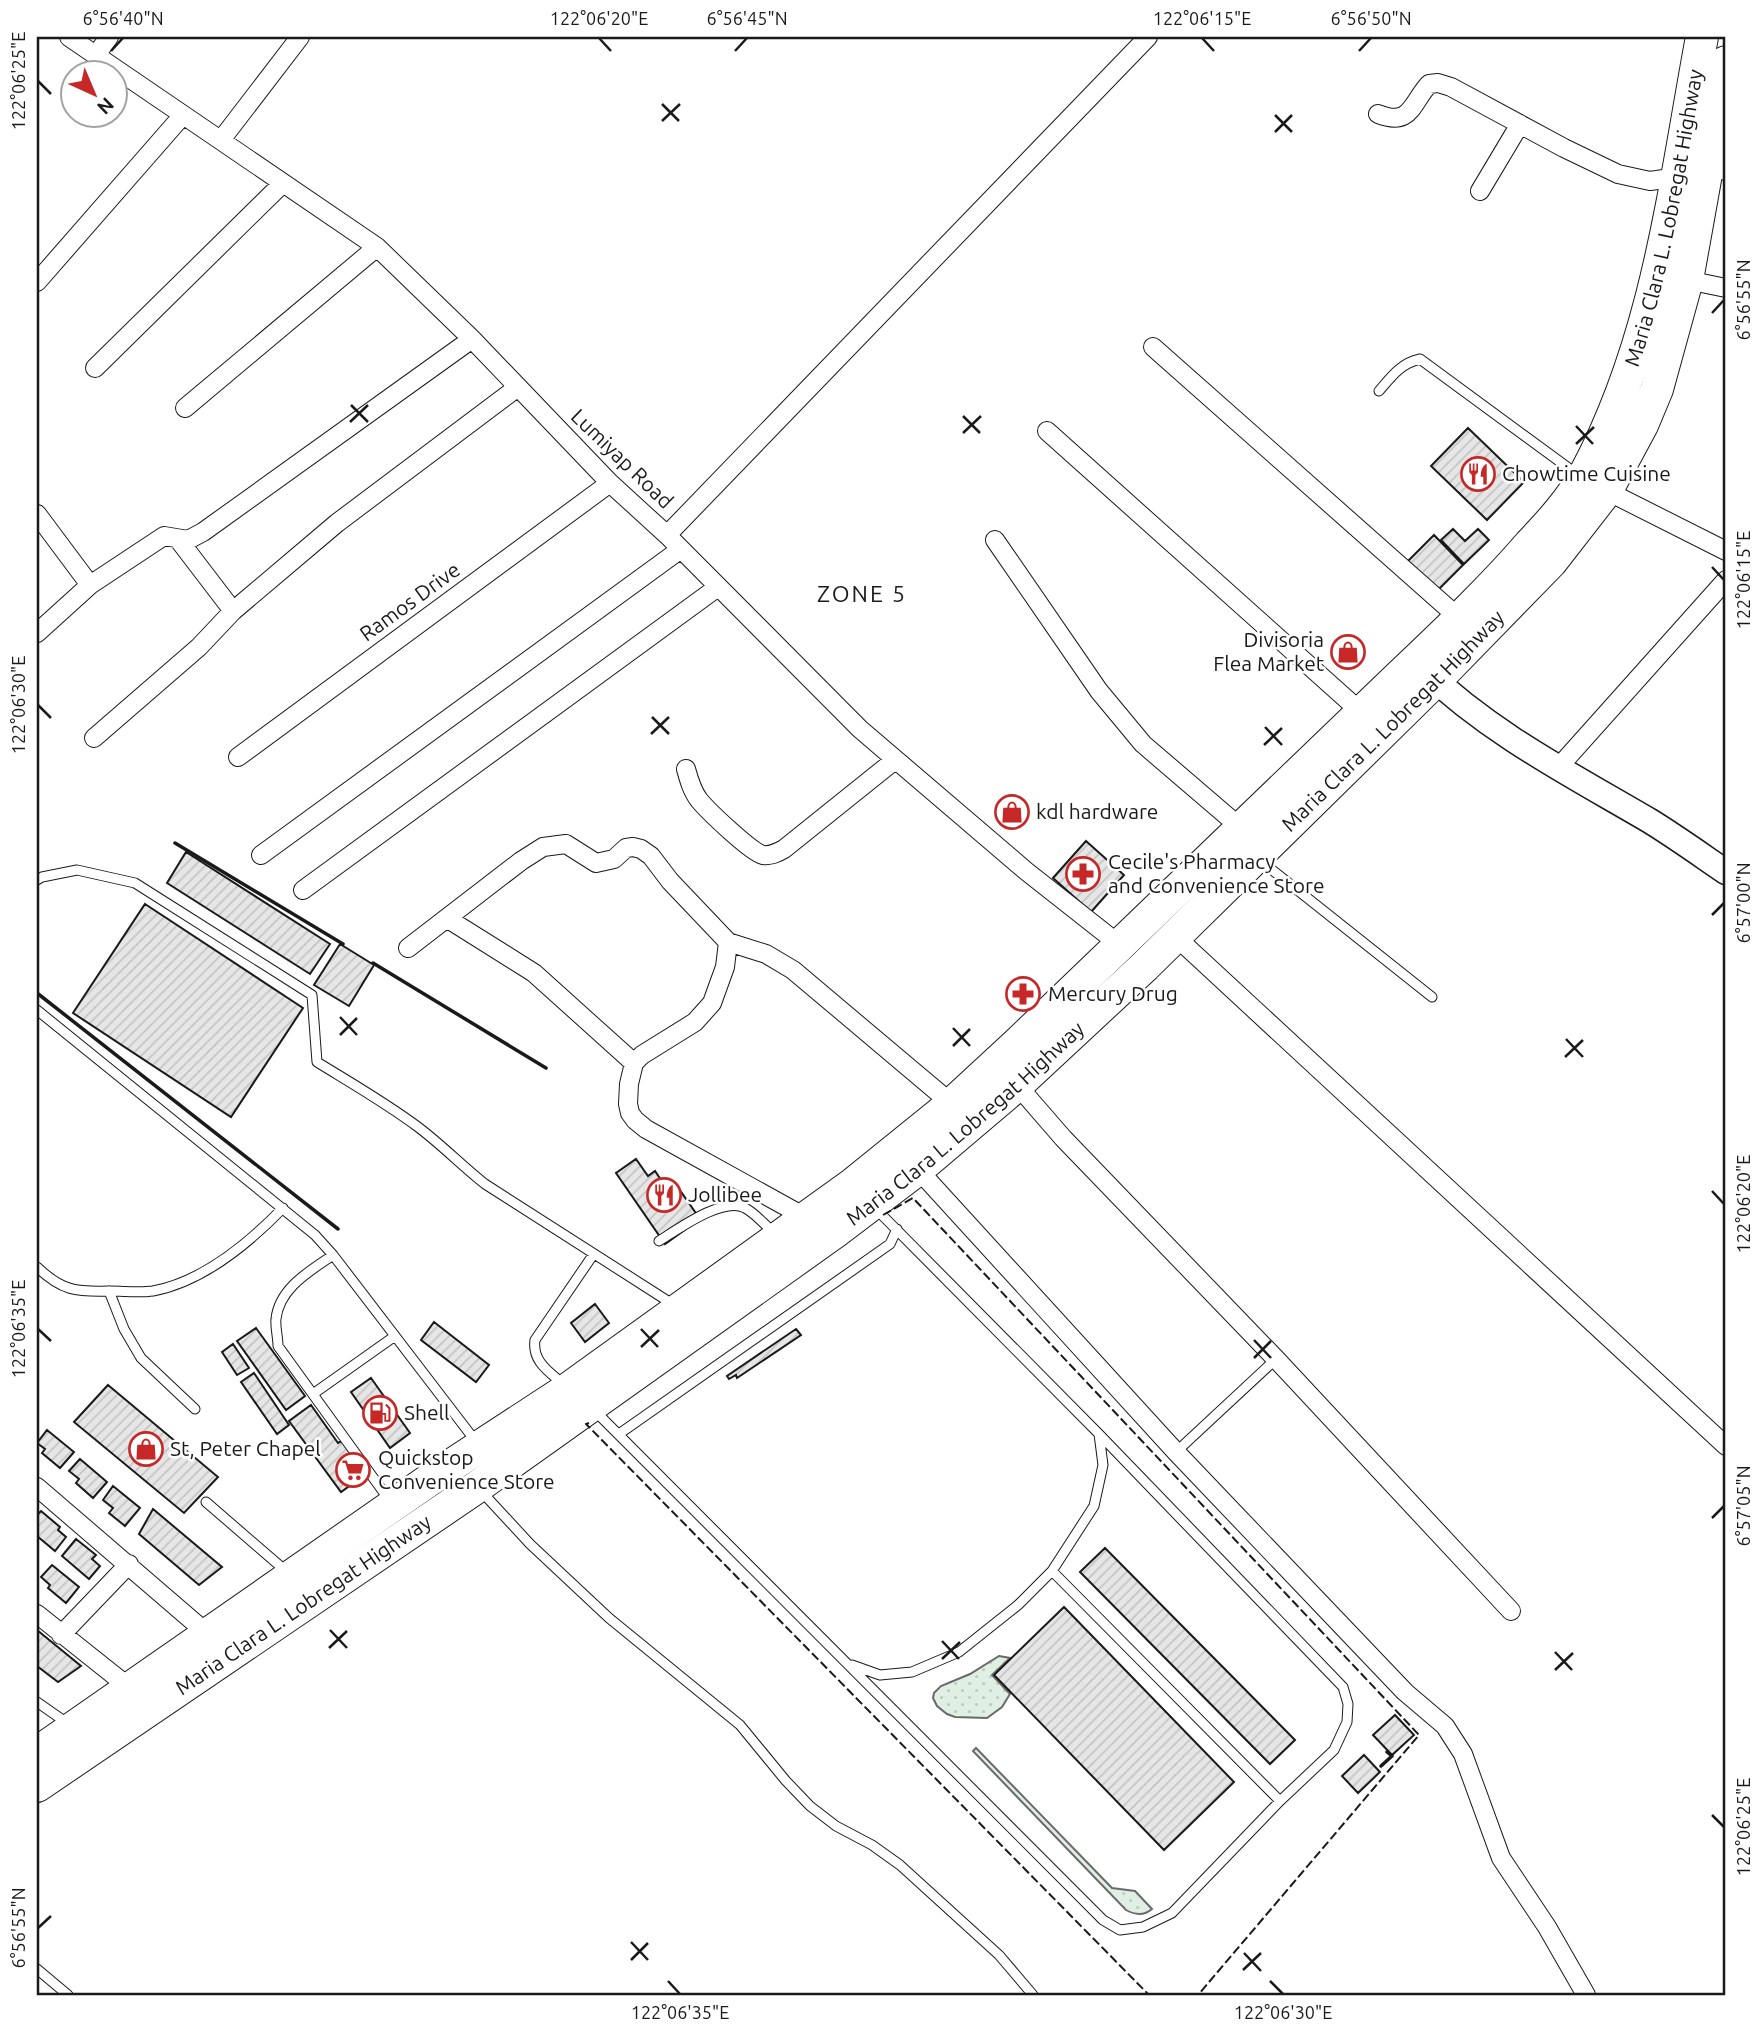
<svg xmlns="http://www.w3.org/2000/svg" width="1763" height="2032" font-family="Ubuntu,sans-serif">
<defs>
<pattern id="grass-dots" width="8" height="8" patternUnits="userSpaceOnUse" patternTransform="scale(1.75)"><rect width="8" height="8" fill="#e0efe3"/><path d="M2 2h.1M6 6h.1" fill="none" stroke="#c0ccc2" stroke-width="1.8" stroke-linecap="round"/></pattern>
<pattern id="building-hatch" width="6" height="6" patternUnits="userSpaceOnUse" patternTransform="scale(1.75)"><rect width="6" height="6" fill="#e6e6e6"/><path d="M-1 1l2-2M0 6l6-6M5 7l2-2" fill="none" stroke="#c5c5c5"/></pattern>
</defs>
<rect width="100%" height="100%" fill="#fff"/>
<!-- grass -->
<path fill="url(#grass-dots)" stroke="#6a6a6a" stroke-width="2" d="M 999,1656 L 1010,1658 L 992,1675 L 1010,1694 L 1002,1707 L 987,1718 L 955,1717 L 947,1714 L 937,1706 L 933,1698 L 934,1693 L 941,1686 L 970,1674 Z
M 976,1748 L 1112,1888 L 1135,1891 L 1152,1909 C 1144,1916 1135,1915 1126,1910 L 973,1751 Z"/>
<!-- building -->
<path fill="url(#building-hatch)" stroke="#1a1a1a" stroke-width="2" d="M 1468,428 L 1524,482 L 1487,520 L 1431,466 Z
M 1453,529 L 1465,541 L 1478,529 L 1489,540 L 1464,564 L 1441,540 Z
M 1434,535 L 1463,565 L 1434,594 L 1405,564 Z
M 1086,841 L 1124,875 L 1091,912 L 1053,878 Z
M 186,852 L 330,944 L 310,974 L 167,883 Z
M 145,904 L 303,1008 L 231,1117 L 73,1013 Z
M 340,944 L 374,965 L 349,1006 L 314,985 Z
M 636,1159 L 648,1176 L 655,1171 L 671,1195 L 679,1189 L 700,1219 L 665,1244 L 616,1173 Z
M 595,1304 L 609,1323 L 585,1342 L 571,1323 Z
M 434,1322 L 489,1365 L 476,1382 L 421,1340 Z
M 256,1328 L 305,1396 L 286,1410 L 237,1341 Z
M 796,1329 L 801,1335 L 737,1378 L 736,1375 L 729,1379 L 727,1376 Z
M 233,1344 L 249,1368 L 237,1375 L 222,1352 Z
M 254,1373 L 289,1425 L 277,1434 L 241,1382 Z
M 371,1378 L 410,1433 L 390,1448 L 351,1392 Z
M 108,1385 L 218,1477 L 184,1513 L 74,1422 Z
M 311,1405 L 338,1443 L 342,1441 L 366,1474 L 341,1492 L 289,1421 Z
M 47,1430 L 74,1452 L 60,1468 L 42,1453 L 45,1449 L 37,1443 Z
M 80,1459 L 107,1482 L 93,1498 L 76,1483 L 79,1479 L 69,1471 Z
M 113,1486 L 140,1508 L 125,1526 L 109,1513 L 113,1508 L 103,1500 Z
M 153,1509 L 222,1567 L 199,1585 L 139,1534 Z
M 41,1511 L 60,1527 L 58,1530 L 66,1537 L 55,1551 L 37,1536 L 37,1515 Z
M 76,1539 L 96,1555 L 92,1559 L 100,1566 L 89,1579 L 62,1556 Z
M 1105,1548 L 1295,1740 L 1270,1764 L 1080,1572 Z
M 52,1565 L 79,1587 L 66,1603 L 48,1588 L 50,1585 L 41,1577 Z
M 1064,1607 L 1234,1782 L 1164,1850 L 994,1675 Z
M 37,1630 L 81,1666 L 58,1682 L 37,1666 Z
M 1395,1715 L 1414,1735 L 1392,1755 L 1373,1735 Z
M 1364,1755 L 1380,1772 L 1358,1793 L 1342,1776 Z"/>
<g fill="none" stroke-linecap="round" stroke-linejoin="round">
<!-- lane casing -->
<g stroke="#1a1a1a" stroke-width="11">
<path id="lane" d="M 1379,391 C 1391,377 1401,363 1420,359 L 1578,475
M 1261,861 L 1432,997
M 37,880 L 42,877 L 77,870 L 135,883 L 312,995 L 317,1062 C 351,1083 386,1103 418,1127 C 442,1145 462,1166 485,1184 L 674,1305
M 37,1010 L 315,1235 L 333,1255 L 477,1443
M 659,1241 C 677,1230 723,1196 745,1208 C 755,1213 765,1225 774,1233
M 333,1255 C 310,1271 279,1288 276,1319 C 275,1327 278,1337 278,1346 L 390,1501
M 37,1267 C 62,1291 76,1292 110,1291 C 124,1291 139,1293 153,1291 C 202,1282 249,1243 283,1208
M 109,1291 L 124,1329 L 141,1358 L 195,1409
M 563,1384 C 548,1371 532,1361 535,1340 L 593,1255
M 313,1394 L 395,1336
M 595,1411 L 1103,1920 L 1120,1930 L 1143,1927 L 1172,1913 L 1280,1801 L 1334,1750 L 1347,1722 L 1348,1704 L 1343,1687 L 1099,1434 L 875,1208
M 619,1434 L 890,1244 L 897,1229
M 1176,1452 L 1276,1359
M 481,1491 L 530,1544 L 609,1618 L 740,1725 L 786,1781 L 810,1806 L 836,1826 L 872,1845 L 900,1865 L 999,1955 L 1033,1995
M 206,1502 L 287,1572
M 1052,1571 L 1280,1801
M 852,1665 L 880,1675 L 912,1672 L 959,1652 L 1018,1605 L 1052,1571 L 1094,1506 L 1103,1465 L 1099,1434
M 37,1702 L 67,1723
M 37,1969 L 68,1995"/>
</g>
<!-- street casing -->
<g stroke="#1a1a1a" stroke-width="20">
<path id="street" d="M 69,37 L 377,247 L 472,339 L 610,483 L 667,535 L 860,729 L 1026,871 L 1125,949
M 96,55 L 109,37
M 1378,114 C 1411,127 1411,104 1429,84 L 1438,83 L 1451,87 L 1564,148 L 1618,174 L 1650,181 L 1678,177 L 1707,167 L 1726,171
M 221,140 L 300,37
M 1480,191 L 1520,124
M 1687,280 L 1726,288
M 37,282 L 183,115
M 1153,347 L 1459,618
M 95,368 L 283,183
M 185,408 L 377,247
M 1047,431 L 1362,713
M 1601,488 L 1726,551
M 37,514 L 90,585
M 667,535 L 1148,37
M 178,539 L 233,611
M 995,540 L 1099,691 L 1143,744 L 1241,828
M 37,633 L 90,585 L 164,536 L 188,540 L 203,532 L 472,339
M 94,738 L 199,647 L 233,611 L 337,523 L 518,387
M 238,757 L 610,483
M 686,769 C 689,780 692,791 699,800 C 708,811 751,852 763,855 C 771,856 777,853 784,849 L 895,760
M 1557,769 L 1726,580
M 261,855 L 681,549
M 303,890 L 718,587
M 448,919 L 534,973 L 634,1063
M 1175,936 L 1726,1446
M 728,942 L 766,954 L 793,970 L 952,1104
M 408,948 L 521,861 L 543,847 L 566,844 L 596,863 L 614,859 L 626,848 L 633,847 L 641,849 L 651,856 L 670,881 L 728,942 L 725,967 L 712,1003 L 695,1022 L 642,1055 L 634,1063 L 629,1084 L 628,1104 L 630,1113 L 635,1120 L 646,1129 L 805,1217
M 1017,1085 L 1063,1138 L 1276,1359 L 1511,1611
M 913,1164 L 1176,1452 L 1405,1692 L 1445,1726 L 1463,1754 L 1501,1858 L 1547,1927 L 1586,1995
M 37,1487 L 209,1635
M 37,1614 L 130,1688
M 61,1635 L 129,1564"/>
</g>
<!-- secondary casing -->
<g stroke="#1a1a1a" stroke-width="27">
<path id="secondary" d="M 1422,668 C 1491,734 1570,774 1650,821 C 1676,837 1701,855 1726,872"/>
</g>
<!-- highway casing -->
<g stroke="#1a1a1a" stroke-width="34">
<g id="highway">
<path id="s1" d="M 37,1753 L 438,1474 L 568,1389 L 853,1184 L 952,1104 L 1018,1043 C 1141,924 1264,806 1387,688 C 1436,641 1486,595 1530,544 C 1550,523 1571,500 1585,474 C 1658,338 1674,187 1702,37"/>
<path id="s2" d="M 37,1786 L 477,1487 L 835,1232 L 918,1169 L 1017,1085 L 1145,966 L 1435,681 L 1551,562 L 1607,490 L 1642,425 L 1657,389 L 1687,280 L 1726,62"/>
</g>
</g>
<!-- lane -->
<use href="#lane" stroke="#fff" stroke-width="9"/>
<!-- street -->
<use href="#street" stroke="#fff" stroke-width="18"/>
<!-- secondary -->
<use href="#secondary" stroke="#fff" stroke-width="24"/>
<!-- highway -->
<use href="#highway" stroke="#fff" stroke-width="32"/>
<!-- fence -->
<path stroke="#1a1a1a" stroke-width="2" stroke-dasharray="9 3.5" stroke-linecap="butt" d="M 883,1215 L 913,1198 L 1419,1735 L 1198,1995
M 589,1423 L 586,1424 L 1149,1995"/>
<!-- wall -->
<path stroke="#1a1a1a" stroke-width="3.5" d="M 175,843 L 343,944
M 373,963 L 546,1068
M 37,993 L 338,1229
M 1381,1766 L 1392,1756 L 1387,1752"/>
</g>
<!-- ticks -->
<path fill="none" stroke="#1a1a1a" stroke-width="2.5" d="M 599,38 L 611,51M 1202,38 L 1214,51M 111,51 L 123,38M 735,51 L 747,38M 1359,51 L 1371,38M 38,81 L 51,94M 662,104 L 679,121M 1275,115 L 1292,132M 662,121 L 680,104M 1275,132 L 1292,115M 1712,313 L 1724,300M 351,405 L 368,422M 963,416 L 980,433M 350,422 L 368,405M 1576,426 L 1593,444M 963,433 L 981,416M 1576,444 L 1594,427M 1712,567 L 1724,580M 38,705 L 51,718M 652,717 L 669,734M 1265,727 L 1282,745M 651,734 L 669,717M 1264,745 L 1282,728M 1712,915 L 1724,903M 340,1017 L 357,1035M 953,1028 L 970,1046M 340,1035 L 357,1018M 1566,1039 L 1583,1057M 953,1046 L 970,1029M 1565,1057 L 1583,1040M 1712,1191 L 1724,1204M 38,1329 L 51,1341M 641,1329 L 658,1347M 1254,1340 L 1271,1358M 641,1347 L 659,1330M 1254,1358 L 1271,1341M 1712,1518 L 1724,1506M 330,1630 L 347,1648M 942,1641 L 959,1659M 329,1648 L 347,1631M 1555,1652 L 1572,1670M 942,1659 L 960,1642M 1555,1670 L 1573,1653M 1712,1815 L 1724,1827M 38,1928 L 51,1916M 631,1942 L 648,1960M 1244,1953 L 1261,1971M 631,1960 L 648,1943M 1243,1970 L 1261,1953M 668,1981 L 680,1994M 1270,1981 L 1283,1994"/>
<!-- icons -->
<defs>
<g id="restaurant-ring" transform="scale(1.75)"><circle r="9.5" fill="#fff" stroke="#c62828" stroke-width="1.5"/><path d="M-5-6h1v4h1v-4h1v4h1v-4h1v5L-1.5 .5V6h-2V.5L-5-1ZM5-6V6H3V1.5H1.5Q1.5-4 5-6Z" fill="#c62828"/></g>
<g id="shop-ring" transform="scale(1.75)"><circle r="9.5" fill="#fff" stroke="#c62828" stroke-width="1.5"/><path d="M-5-2.5h2.3a2.7 3.5 0 0 1 5.4 0H5L5.5 6h-11ZM-1.5-2.5h3a1.5 2.3 0 0 0-3 0Z" fill="#c62828"/></g>
<g id="pharmacy-ring" transform="scale(1.75)"><circle r="9.5" fill="#fff" stroke="#c62828" stroke-width="1.5"/><path d="M-2-6h4v4h4v4h-4v4h-4v-4h-4v-4h4Z" fill="#c62828"/></g>
<g id="fuel-ring" transform="scale(1.75)"><circle r="9.5" fill="#fff" stroke="#c62828" stroke-width="1.5"/><path d="M-5.5-6h7V0h2V4h1.3V-2.5L3-4.5l.8-.8L6-3V5H2.5V1h-1V6h-7ZM-4.2-4.7v3.2H.2V-4.7Z" fill="#c62828"/></g>
<g id="supermarket-ring" transform="scale(1.75)"><circle r="9.5" fill="#fff" stroke="#c62828" stroke-width="1.5"/><path d="M-6-5.5h2.5l.6 2H6L4.5 2H-2.5L-4.4-4H-6ZM-1.5 3.2a1.3 1.3 0 1 0 .1 0ZM3 3.2a1.3 1.3 0 1 0 .1 0Z" fill="#c62828"/></g>
</defs>
<g fill-rule="evenodd">
<use href="#restaurant-ring" x="1478" y="474"/>
<use href="#shop-ring" x="1348" y="652"/>
<use href="#shop-ring" x="1012" y="812"/>
<use href="#pharmacy-ring" x="1083" y="874"/>
<use href="#pharmacy-ring" x="1023" y="994"/>
<use href="#restaurant-ring" x="664" y="1195"/>
<use href="#fuel-ring" x="380" y="1413"/>
<use href="#shop-ring" x="146" y="1449"/>
<use href="#supermarket-ring" x="353" y="1470"/>
</g>
<g text-anchor="middle" stroke-width="5" stroke-linejoin="round" paint-order="stroke">
<!-- street labels -->
<g font-size="21" fill="#1a1a1a" stroke="#fff">
<text dy="7" stroke="none"><textPath href="#s1" startOffset="2286">Maria Clara L. Lobregat Highway</textPath></text>
<text transform="translate(622 459) rotate(44)" y="7">Lumiyap Road</text>
<text transform="translate(410 602) rotate(-36)" y="7">Ramos Drive</text>
<text dy="7" stroke="none"><textPath href="#s2" startOffset="1729">Maria Clara L. Lobregat Highway</textPath></text>
<text dy="7" stroke="none"><textPath href="#s2" startOffset="1141">Maria Clara L. Lobregat Highway</textPath></text>
<text dy="7" stroke="none"><textPath href="#s2" startOffset="322">Maria Clara L. Lobregat Highway</textPath></text>
</g>
<!-- poi labels -->
<g font-size="21" fill="#1a1a1a" stroke="#fff" text-anchor="start">
<text x="1502" y="481">Chowtime Cuisine</text>
<text x="1324" y="647" text-anchor="end">Divisoria<tspan x="1324" dy="24">Flea Market</tspan></text>
<text x="1036" y="819">kdl hardware</text>
<text x="1108" y="869">Cecile's Pharmacy<tspan x="1108" dy="24">and Convenience Store</tspan></text>
<text x="1048" y="1001">Mercury Drug</text>
<text x="688" y="1202">Jollibee</text>
<text x="404" y="1420">Shell</text>
<text x="170" y="1456">St, Peter Chapel</text>
<text x="378" y="1465">Quickstop<tspan x="378" dy="24">Convenience Store</tspan></text>
</g>
<!-- neighbourhood labels -->
<g font-size="23" letter-spacing="2" fill="#1a1a1a" stroke="#fff">
<text x="862" y="602">ZONE 5</text>
</g>
</g>
<!-- border -->
<rect width="1763" height="2032" fill="none" stroke="#ffffff" stroke-width="77"/>
<!-- north arrow -->
<g transform="translate(94 94) rotate(136)"><circle r="33" fill="#ffffff" stroke="#a3a3a3" stroke-width="2"/>
<path d="M0-5L12 26L0 18L-12 26Z" fill="#c62828"/>
<text y="-10" font-size="19" font-weight="bold" text-anchor="middle" fill="#1a1a1a">N</text>
</g>
<rect x="38" y="38" width="1686" height="1956" fill="none" stroke="#1a1a1a" stroke-width="2.5"/>
<g font-size="18" text-anchor="middle" fill="#1a1a1a">
<text x="123" y="25">6°56'40"N</text>
<text x="599" y="25">122°06'20"E</text>
<text x="747" y="25">6°56'45"N</text>
<text x="1202" y="25">122°06'15"E</text>
<text x="1371" y="25">6°56'50"N</text>
<text transform="translate(19 81) rotate(-90)" y="6">122°06'25"E</text>
<text transform="translate(1744 300) rotate(-90)" y="6">6°56'55"N</text>
<text transform="translate(1744 580) rotate(-90)" y="6">122°06'15"E</text>
<text transform="translate(19 705) rotate(-90)" y="6">122°06'30"E</text>
<text transform="translate(1744 903) rotate(-90)" y="6">6°57'00"N</text>
<text transform="translate(1744 1204) rotate(-90)" y="6">122°06'20"E</text>
<text transform="translate(19 1329) rotate(-90)" y="6">122°06'35"E</text>
<text transform="translate(1744 1506) rotate(-90)" y="6">6°57'05"N</text>
<text transform="translate(1744 1827) rotate(-90)" y="6">122°06'25"E</text>
<text transform="translate(19 1928) rotate(-90)" y="6">6°56'55"N</text>
<text x="680" y="2019">122°06'35"E</text>
<text x="1283" y="2019">122°06'30"E</text>
</g>
</svg>
